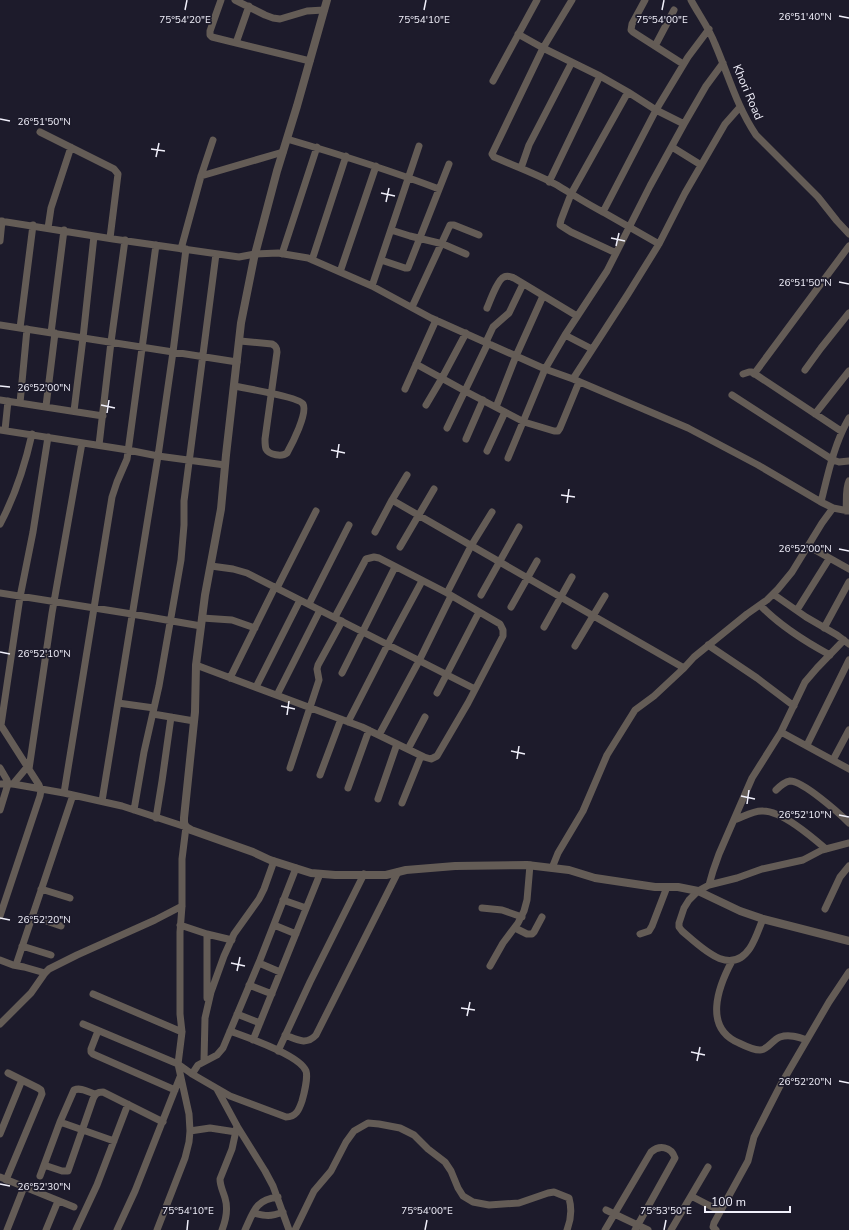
<svg xmlns="http://www.w3.org/2000/svg" width="849" height="1230" font-family="'Nunito Sans',sans-serif">
<rect width="100%" height="100%" fill="#1d1b2b"/>
<g fill="none" stroke-linecap="round" stroke-linejoin="round">
<!-- minor -->
<path stroke="#645c56" stroke-width="7" d="M 221,0 L 210,31 L 210,35 L 212,37 L 310,61
M 235,0 L 265,15 L 273,18 L 280,19 L 307,11 L 324,10
M 572,0 L 543,48 L 492,154 L 494,157 C 515,166 537,174 557,185 C 572,194 587,204 603,212
M 645,0 L 632,24 L 631,30 L 633,32 L 683,64
M 691,0 C 699,15 709,28 715,44 C 728,74 737,107 756,135 L 818,197 L 837,221 L 849,234
M 518,34 L 543,48 L 600,76 L 628,92 L 656,110 L 684,124
M 236,43 L 249,6
M 655,46 L 674,10
M 493,81 L 537,0
M 40,132 L 114,169 L 118,174 L 110,238
M 287,139 C 338,154 389,170 439,189
M 672,147 L 701,165
M 521,168 L 529,145 L 572,62
M 201,176 L 283,152
M 549,182 L 600,76
M 0,221 L 113,239 L 239,257 L 255,254 L 278,253 L 308,258 L 372,286 L 431,318 L 545,369 L 573,379 L 688,428 L 758,465 L 821,502 L 833,508
M 48,228 L 51,208 L 71,147
M 391,230 L 410,236 L 443,244 L 466,254
M 0,241 L 2,221
M 659,244 L 603,212 L 656,110 L 688,57 L 709,29
M 181,249 L 201,176 L 213,140
M 616,253 L 571,232 L 560,225 L 561,220 L 571,194 L 628,92
M 282,254 L 317,147
M 312,260 L 346,156
M 381,260 L 405,268 L 408,268 L 449,164
M 340,272 L 376,166
M 372,286 L 419,146
M 412,307 L 450,225 L 454,225 L 479,235
M 487,308 C 490,301 498,279 504,277 C 508,275 511,277 514,278 L 577,316
M 0,325 L 237,362
M 20,328 L 33,225
M 51,333 L 64,230
M 565,335 L 592,349
M 486,342 L 493,327 L 509,313 L 523,284
M 416,364 L 465,391 L 524,422 L 554,431 L 558,431 L 560,428 L 579,382
M 805,370 L 821,348 L 849,313
M 743,374 L 749,372 L 752,372 L 841,431
M 754,374 L 849,246
M 573,379 L 628,294 L 659,244 L 685,193 L 725,124 L 740,107
M 234,386 C 244,388 299,397 303,404 C 308,413 292,444 287,453 C 282,457 269,455 266,449 C 265,446 265,442 265,439 L 277,352 C 277,348 276,346 272,344 L 240,341
M 405,389 L 436,320
M 732,395 L 833,460 L 839,462 L 849,461
M 0,400 L 103,416
M 20,403 L 27,329
M 426,405 L 442,378 L 466,333
M 46,406 L 55,333
M 496,407 L 516,356 L 543,296
M 74,411 L 83,338 L 94,236
M 815,414 L 849,371
M 447,428 L 488,343
M 0,430 L 128,450 L 158,456 L 225,465
M 5,430 L 8,401
M 466,439 L 483,400
M 99,445 L 111,342 L 125,240
M 487,451 L 505,412
M 508,458 L 545,369 L 565,335 L 607,271 L 650,186 L 684,124 L 706,86 L 723,63
M 392,500 L 684,668
M 821,502 C 828,474 834,444 849,418
M 846,511 C 847,501 845,490 849,481
M 0,524 C 15,496 25,465 32,434
M 375,532 L 392,500 L 407,475
M 808,546 L 849,569
M 400,547 L 434,489
M 211,566 L 233,569 L 247,573 L 475,689
M 277,588 L 316,511
M 0,593 L 132,614 L 201,626
M 447,593 L 471,546 L 492,512
M 773,594 L 806,617 L 837,635 L 849,644
M 481,595 L 519,527
M 309,604 L 349,525
M 760,605 C 780,626 804,641 830,655
M 511,607 L 537,561
M 797,610 L 829,559
M 202,618 L 232,620 L 255,628
M 544,627 L 572,577
M 824,628 L 849,582
M 708,645 L 757,678 L 794,706
M 575,646 L 605,596
M 196,665 L 362,727 L 424,757 L 431,759 L 437,756 L 468,703 L 503,636 L 503,630 L 500,624 L 447,593 L 379,558 L 374,557 L 366,559 L 335,617
M 342,673 L 395,567
M 230,678 L 275,587
M 256,687 L 300,600
M 437,693 L 479,612
M 277,695 L 320,610
M 118,703 L 154,708
M 153,714 L 194,721
M 348,722 L 388,644 L 422,581
M 0,724 L 39,785 L 41,790 L 40,796 L 0,916
M 1,725 L 20,597 L 33,532 L 48,437
M 781,732 L 849,769
M 379,735 L 419,661 L 451,596
M 807,745 L 849,660
M 408,749 L 425,717
M 833,760 L 849,730
M 0,768 L 7,780 L 8,784 L 0,810
M 290,768 L 319,680 L 317,669 L 318,665 L 342,621
M 29,769 L 52,613 L 82,443
M 320,775 L 341,719
M 0,784 L 13,784 L 64,793 L 122,806 L 186,827 L 182,859 L 182,906 L 180,932 L 180,1014 L 182,1032 L 178,1064 L 189,1114 L 190,1131 L 189,1142 L 185,1158 L 157,1230
M 13,784 L 28,766
M 348,788 L 369,730
M 776,790 C 780,786 784,782 790,781 C 803,781 839,813 849,823
M 64,793 L 112,497 L 117,482 L 127,459 L 156,245
M 378,799 L 397,744
M 102,801 L 158,456 L 173,352 L 186,249
M 402,803 L 421,756
M 134,810 L 144,752 L 159,686 L 181,560 L 184,525 L 184,501 L 216,254
M 156,818 L 162,781 L 171,717
M 734,820 C 743,817 754,810 763,811 C 782,811 812,837 826,849
M 552,868 L 558,853 L 583,811 L 607,755 L 635,710 L 654,696 L 684,668 L 694,657 L 747,614 L 767,600 L 778,589 L 792,572 L 822,523 L 833,508 L 849,511
M 709,885 L 713,871 L 719,854 L 752,778 L 781,732 L 805,682 L 817,668 L 844,640
M 41,889 L 70,898
M 283,900 L 306,908
M 482,908 L 502,910 L 522,917
M 825,909 L 840,877 L 849,866
M 32,916 L 61,926
M 763,919 C 759,928 756,939 750,948 C 730,978 701,947 682,931 L 679,927 L 679,923 L 684,908 L 689,900 L 698,891 L 709,885 L 737,878 L 762,869 L 803,860 L 822,850 L 849,843
M 180,925 L 207,934 L 232,940
M 274,925 L 296,934
M 515,928 L 527,934 L 532,934 L 534,932 L 542,917
M 640,934 L 649,931 L 652,926 L 667,887
M 22,946 L 51,955
M 0,960 L 13,965 L 24,967 L 45,973
M 732,961 C 718,987 703,1028 739,1043 C 745,1046 753,1050 760,1050 C 768,1050 772,1040 780,1037 C 789,1034 798,1037 807,1040
M 259,963 L 280,972
M 16,965 L 73,795
M 490,966 L 503,943 L 518,923 L 524,911 L 527,900 L 530,865
M 249,985 L 272,994
M 93,994 L 182,1032
M 207,998 L 207,934
M 237,1014 L 260,1023
M 0,1024 L 31,993 L 45,973 L 49,969 L 77,955 L 155,920 L 182,906
M 83,1024 L 178,1064 L 192,1074 L 230,1096 L 286,1117 C 296,1117 299,1110 302,1101 C 304,1094 308,1077 306,1071 C 300,1055 246,1037 230,1031
M 98,1031 L 91,1049 L 91,1052 L 93,1054 L 175,1090
M 285,1035 C 296,1039 306,1046 316,1035 L 398,872
M 253,1040 L 320,874
M 278,1051 L 310,982 L 364,874
M 204,1061 L 205,1018 L 211,992 L 224,956 L 234,934 L 259,899 L 264,889 L 274,861
M 192,1074 L 198,1065 L 217,1055 L 223,1048 L 260,960 L 296,868
M 217,1089 L 237,1126 L 265,1171 L 273,1186 L 289,1230
M 60,1122 L 114,1141
M 190,1131 L 210,1128 L 236,1132
M 0,1134 L 22,1080
M 44,1165 L 62,1171 L 68,1171 L 93,1099 C 95,1094 97,1092 103,1092 L 163,1122
M 40,1176 L 60,1122 L 74,1090 C 81,1087 88,1092 95,1094
M 0,1177 L 74,1207
M 6,1180 L 42,1094 L 41,1090 L 38,1088 L 8,1073
M 691,1196 L 720,1211
M 606,1210 L 648,1230
M 253,1213 C 266,1216 270,1217 283,1212
M 7,1230 L 24,1187
M 46,1230 L 58,1201
M 76,1230 L 97,1185 L 128,1104
M 117,1230 L 135,1191 L 180,1077
M 222,1230 C 226,1220 228,1208 225,1198 C 223,1191 220,1186 220,1179 L 232,1149 L 237,1126
M 245,1230 C 254,1211 255,1200 278,1197
M 295,1230 L 314,1191 L 331,1171 L 346,1142 L 354,1131 L 368,1123 L 379,1124 L 400,1128 L 414,1135 L 428,1149 L 445,1162 L 451,1171 L 458,1188 L 463,1196 L 473,1202 L 489,1205 L 519,1203 L 548,1193 L 554,1192 L 569,1198 C 572,1209 571,1220 567,1230
M 605,1230 L 651,1152 C 659,1145 671,1146 675,1158 L 635,1230
M 671,1230 L 708,1167
M 716,1230 L 713,1227 L 714,1223 L 748,1161 L 754,1137 L 780,1086 L 829,1002 L 849,972"/>
<!-- tertiary -->
<path stroke="#645c56" stroke-width="8" d="M 327,0 L 297,106 L 277,171 L 254,258 L 241,323 L 226,455 L 221,509 L 205,595 L 196,665 L 195,712 L 184,818 L 184,823 L 186,827 L 191,830 L 253,852 L 270,860 L 311,873 L 335,875 L 386,875 L 406,870 L 455,866 L 527,865 L 569,870 L 595,878 L 655,887 L 678,887 L 698,891 L 740,911 L 763,919 L 849,941"/>
</g>
<!-- ticks -->
<path fill="none" stroke="#f1f0fb" stroke-width="1.5" d="M 185,10 L 187,0M 424,10 L 426,0M 662,10 L 664,0M 839,16 L 849,18M 0,119 L 10,121M 151,149 L 165,151M 156,157 L 159,143M 381,193 L 395,196M 386,202 L 389,188M 611,238 L 625,241M 616,246 L 619,233M 839,282 L 849,284M 0,386 L 10,387M 101,405 L 115,408M 107,413 L 109,400M 331,450 L 345,453M 337,458 L 339,444M 561,495 L 575,497M 567,503 L 569,489M 839,549 L 849,551M 0,652 L 10,654M 281,706 L 295,709M 287,715 L 289,701M 511,751 L 525,754M 517,759 L 519,746M 741,796 L 755,799M 747,804 L 749,790M 839,815 L 849,817M 0,918 L 10,920M 231,963 L 245,966M 237,971 L 240,957M 461,1008 L 475,1010M 467,1016 L 470,1002M 691,1052 L 705,1055M 697,1061 L 700,1047M 839,1081 L 849,1083M 0,1184 L 10,1186M 187,1230 L 188,1220M 425,1230 L 427,1220M 664,1230 L 666,1220"/>
<g text-anchor="middle" stroke-width="3.5" stroke-linejoin="round" paint-order="stroke">
<!-- street labels -->
<g font-size="12" fill="#f1f0fb" stroke="#1d1b2b">
<text transform="translate(748 92) rotate(67)" y="4">Khori Road</text>
</g>
</g>
<g font-size="10" text-anchor="middle" fill="#f1f0fb" stroke="#1d1b2b" stroke-width="3.5" stroke-linejoin="round" paint-order="stroke">
<text x="805" y="20">26°51'40"N</text>
<text x="185" y="23">75°54'20"E</text>
<text x="424" y="23">75°54'10"E</text>
<text x="662" y="23">75°54'00"E</text>
<text x="44" y="125">26°51'50"N</text>
<text x="805" y="286">26°51'50"N</text>
<text x="44" y="391">26°52'00"N</text>
<text x="805" y="552">26°52'00"N</text>
<text x="44" y="657">26°52'10"N</text>
<text x="805" y="818">26°52'10"N</text>
<text x="44" y="923">26°52'20"N</text>
<text x="805" y="1085">26°52'20"N</text>
<text x="44" y="1190">26°52'30"N</text>
<text x="188" y="1214">75°54'10"E</text>
<text x="427" y="1214">75°54'00"E</text>
<text x="666" y="1214">75°53'50"E</text>
</g>
<!-- scale -->
<path d="M705 1206v6h85v-6" fill="none" stroke="#f1f0fb" stroke-width="2"/>
<text x="711" y="1206" font-size="12" fill="#f1f0fb" stroke="#1d1b2b" stroke-width="3" paint-order="stroke">100 m</text>
</svg>
